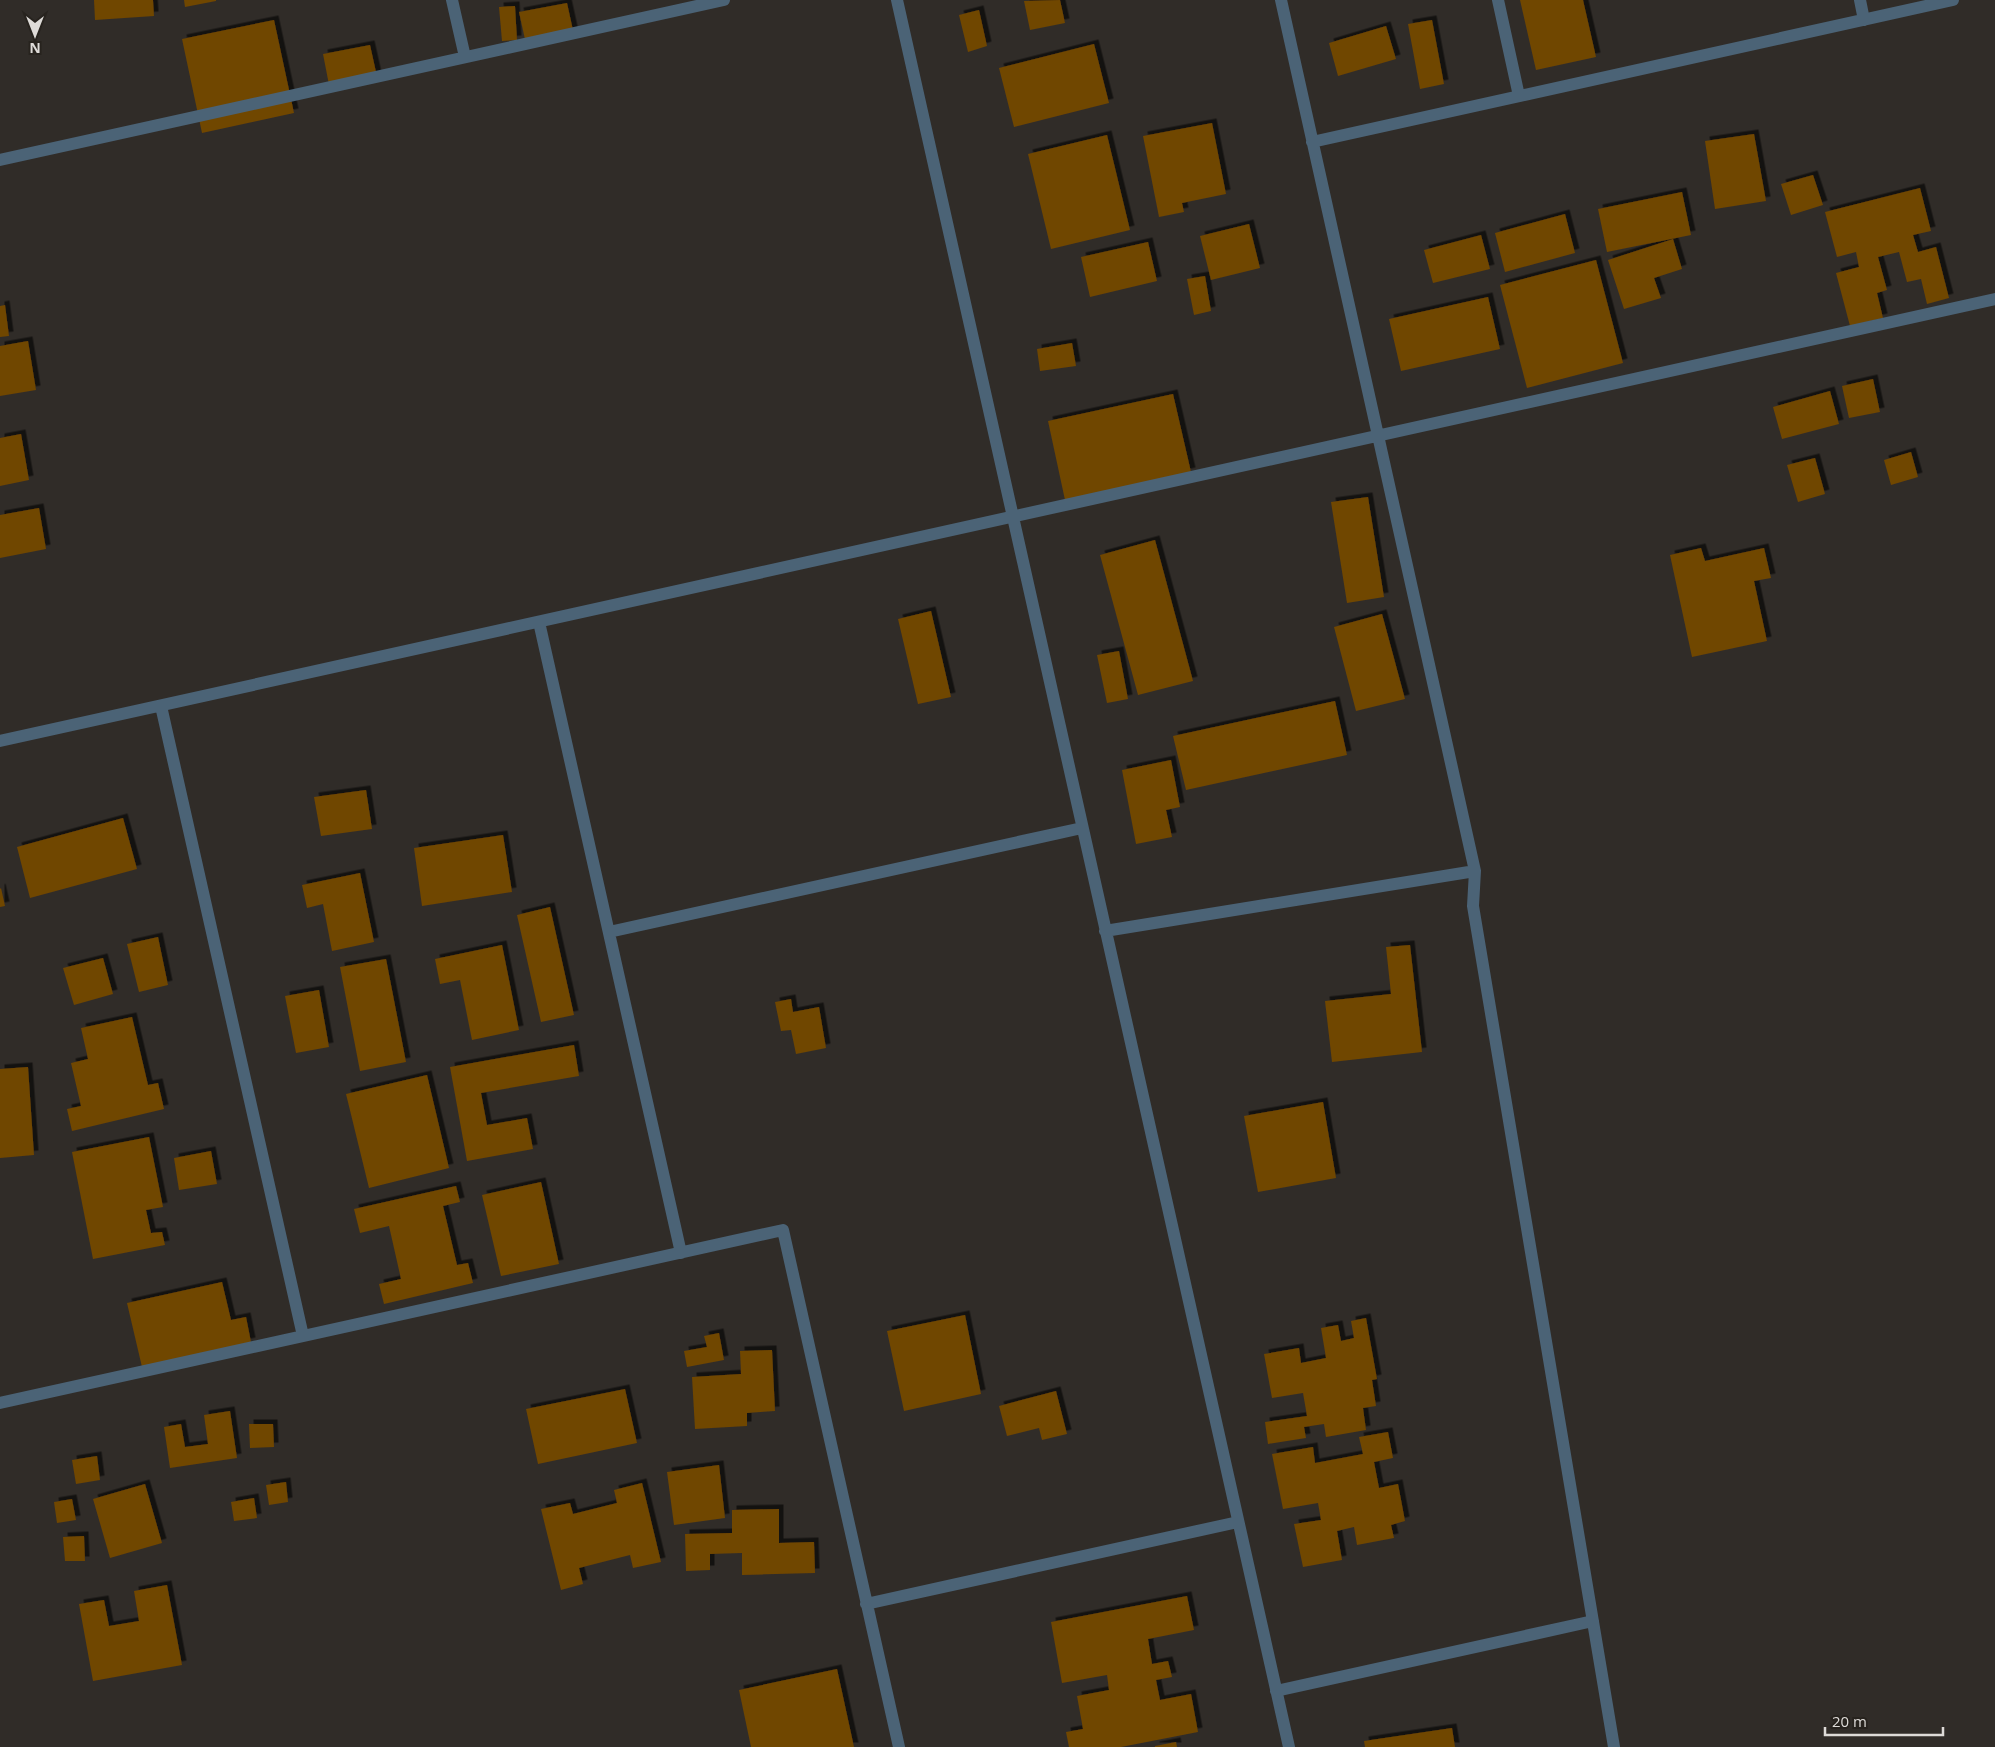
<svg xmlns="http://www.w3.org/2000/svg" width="1995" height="1747" font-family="'Open Sans',sans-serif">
<defs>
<filter id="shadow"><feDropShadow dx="4.5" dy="-4.5" stdDeviation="0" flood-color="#0009"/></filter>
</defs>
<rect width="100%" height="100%" fill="#302c28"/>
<!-- building -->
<path fill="#704600" filter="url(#shadow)" d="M 94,0 L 153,0 L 154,16 L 95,20 Z
M 184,0 L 216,0 L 216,1 L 185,7 Z
M 1060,0 L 1065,23 L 1030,30 L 1024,1 Z
M 1520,0 L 1583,0 L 1596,57 L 1536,70 Z
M 567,3 L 574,35 L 526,44 L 519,12 Z
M 515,6 L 517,40 L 502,41 L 499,7 Z
M 979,10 L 987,46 L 968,52 L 959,15 Z
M 274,20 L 294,113 L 202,133 L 182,39 Z
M 1432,20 L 1444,84 L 1420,89 L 1408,24 Z
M 1386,26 L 1396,59 L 1338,76 L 1329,43 Z
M 1094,44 L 1109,103 L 1014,127 L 999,68 Z
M 370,45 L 378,81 L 330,90 L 323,54 Z
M 1212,123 L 1226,194 L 1182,203 L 1184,212 L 1159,217 L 1143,136 Z
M 1754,134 L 1766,201 L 1715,209 L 1705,141 Z
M 1107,135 L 1130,230 L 1051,249 L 1028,154 Z
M 1813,175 L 1823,205 L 1791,215 L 1781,184 Z
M 1920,188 L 1931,231 L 1913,235 L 1918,252 L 1936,247 L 1949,298 L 1927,304 L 1921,279 L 1907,282 L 1899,252 L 1878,257 L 1887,290 L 1877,293 L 1883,318 L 1850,326 L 1836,273 L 1859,267 L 1856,252 L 1837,257 L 1825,212 Z
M 1682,192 L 1691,235 L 1607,252 L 1598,209 Z
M 1565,214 L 1575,253 L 1505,272 L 1495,233 Z
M 1249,224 L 1260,268 L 1211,280 L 1200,236 Z
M 1481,235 L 1490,269 L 1433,283 L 1424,250 Z
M 1673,239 L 1682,269 L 1654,278 L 1661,298 L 1624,309 L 1608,260 Z
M 1148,242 L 1157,281 L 1090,297 L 1081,257 Z
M 1596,260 L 1623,363 L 1527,388 L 1500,285 Z
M 1205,276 L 1211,311 L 1194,315 L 1187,279 Z
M 1488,297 L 1500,349 L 1401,371 L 1389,319 Z
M 5,305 L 9,336 L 0,337 L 0,306 Z
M 28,341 L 36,390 L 0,396 L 0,346 Z
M 1072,343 L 1076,366 L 1040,371 L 1037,349 Z
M 1873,379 L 1880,412 L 1849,418 L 1842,386 Z
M 1830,391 L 1839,424 L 1782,439 L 1773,407 Z
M 1173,394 L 1191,472 L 1065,500 L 1048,421 Z
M 21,434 L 29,480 L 0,486 L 0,438 Z
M 1911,452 L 1918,477 L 1891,485 L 1884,460 Z
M 1815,458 L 1825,494 L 1798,502 L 1787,465 Z
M 1368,497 L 1384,597 L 1347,603 L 1331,502 Z
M 39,508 L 46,549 L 0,558 L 0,515 Z
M 1155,540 L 1193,681 L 1138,695 L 1100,555 Z
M 1701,548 L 1705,561 L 1764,548 L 1771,578 L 1754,581 L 1767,641 L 1692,657 L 1670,555 Z
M 931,611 L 951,697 L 918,704 L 898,619 Z
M 1382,614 L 1405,699 L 1356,711 L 1334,627 Z
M 1119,651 L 1128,699 L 1107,703 L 1097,655 Z
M 1335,701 L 1347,755 L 1186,790 L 1173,736 Z
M 1171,760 L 1180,807 L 1166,810 L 1172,837 L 1136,844 L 1122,770 Z
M 366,790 L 372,829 L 321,836 L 314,797 Z
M 123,818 L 137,869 L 30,898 L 17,847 Z
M 503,835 L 512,892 L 422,906 L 414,848 Z
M 360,873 L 374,942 L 332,951 L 323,904 L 307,908 L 302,885 Z
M 1,888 L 5,906 L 0,907 L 0,889 Z
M 550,907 L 574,1015 L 541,1022 L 517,915 Z
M 158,937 L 168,985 L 139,992 L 127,944 Z
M 502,945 L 519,1030 L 472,1040 L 460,980 L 440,984 L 435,959 Z
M 1410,945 L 1422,1052 L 1332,1062 L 1325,1001 L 1391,994 L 1386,947 Z
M 103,958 L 113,994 L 74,1005 L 63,968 Z
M 386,959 L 406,1062 L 360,1071 L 340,967 Z
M 319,990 L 329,1047 L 296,1053 L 285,996 Z
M 791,999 L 793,1012 L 819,1007 L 826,1048 L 796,1054 L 791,1030 L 781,1031 L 775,1002 Z
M 132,1017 L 148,1085 L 158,1083 L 164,1109 L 72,1131 L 67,1109 L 81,1106 L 71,1063 L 88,1059 L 81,1028 Z
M 574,1045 L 579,1076 L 481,1093 L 487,1125 L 527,1118 L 533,1149 L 467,1161 L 450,1067 Z
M 28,1067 L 34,1155 L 0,1158 L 0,1069 Z
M 427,1075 L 449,1168 L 369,1188 L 346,1094 Z
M 1323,1102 L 1336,1178 L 1258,1192 L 1244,1116 Z
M 149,1137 L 163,1207 L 146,1210 L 151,1233 L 162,1232 L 165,1245 L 93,1259 L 72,1152 Z
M 211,1151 L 217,1184 L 179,1190 L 174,1158 Z
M 541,1182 L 559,1264 L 501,1276 L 482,1195 Z
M 456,1186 L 460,1202 L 443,1206 L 457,1265 L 468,1263 L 473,1283 L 384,1304 L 379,1284 L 401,1279 L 389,1226 L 360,1233 L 354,1209 Z
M 222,1282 L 231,1320 L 246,1317 L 251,1342 L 142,1367 L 127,1303 Z
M 965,1315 L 981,1394 L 904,1411 L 887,1331 Z
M 1366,1318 L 1377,1379 L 1372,1380 L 1376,1406 L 1363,1408 L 1366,1430 L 1326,1437 L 1324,1424 L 1304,1427 L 1306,1438 L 1268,1444 L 1265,1422 L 1307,1416 L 1303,1393 L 1272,1398 L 1264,1354 L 1299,1348 L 1301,1363 L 1326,1358 L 1321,1328 L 1338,1325 L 1341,1341 L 1354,1338 L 1351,1321 Z
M 719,1333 L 724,1360 L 687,1367 L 684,1351 L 707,1347 L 704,1336 Z
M 772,1350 L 775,1411 L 747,1413 L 747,1426 L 695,1429 L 692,1377 L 741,1374 L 740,1351 Z
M 625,1389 L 637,1443 L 538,1464 L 526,1409 Z
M 1056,1391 L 1067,1434 L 1042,1440 L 1039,1428 L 1007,1436 L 999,1406 Z
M 230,1411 L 237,1458 L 170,1468 L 164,1427 L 181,1424 L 185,1447 L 208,1444 L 204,1415 Z
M 249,1424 L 273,1424 L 274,1447 L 250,1448 Z
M 1388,1432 L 1393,1458 L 1374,1462 L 1379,1488 L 1398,1484 L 1405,1521 L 1391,1525 L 1394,1538 L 1357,1545 L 1354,1527 L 1337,1531 L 1342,1560 L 1303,1567 L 1294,1524 L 1321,1520 L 1318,1503 L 1283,1509 L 1272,1454 L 1313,1447 L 1315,1463 L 1363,1454 L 1359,1437 Z
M 97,1456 L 100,1480 L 76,1484 L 72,1460 Z
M 719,1465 L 725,1518 L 674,1525 L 667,1472 Z
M 286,1482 L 288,1502 L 269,1505 L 266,1485 Z
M 642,1483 L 661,1562 L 633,1568 L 630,1555 L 579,1568 L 583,1584 L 561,1590 L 541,1509 L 570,1503 L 573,1514 L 617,1503 L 614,1490 Z
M 145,1484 L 162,1543 L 110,1558 L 93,1499 Z
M 254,1498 L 257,1518 L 234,1521 L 231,1502 Z
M 72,1499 L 76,1520 L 57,1523 L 54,1502 Z
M 779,1509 L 779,1543 L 814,1542 L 815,1573 L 742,1575 L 742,1553 L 710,1554 L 710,1570 L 686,1571 L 685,1534 L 732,1533 L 732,1510 Z
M 84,1536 L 85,1561 L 65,1561 L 63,1537 Z
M 167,1585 L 182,1665 L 93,1681 L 79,1604 L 104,1600 L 109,1626 L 139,1621 L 134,1591 Z
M 1187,1596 L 1194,1630 L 1148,1639 L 1152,1664 L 1168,1661 L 1172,1677 L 1156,1680 L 1160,1700 L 1191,1694 L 1198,1732 L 1121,1747 L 1069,1747 L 1066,1732 L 1083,1729 L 1077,1696 L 1109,1690 L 1107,1675 L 1062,1683 L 1051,1622 Z
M 837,1669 L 854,1747 L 751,1747 L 739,1690 Z
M 1452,1728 L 1455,1747 L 1365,1747 L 1364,1741 Z
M 1176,1742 L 1177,1747 L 1155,1747 L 1155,1746 Z"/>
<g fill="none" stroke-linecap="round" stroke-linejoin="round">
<!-- minor -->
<path stroke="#4b6376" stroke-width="12" d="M 452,0 L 465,57
M 897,0 L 1289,1747
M 1281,0 L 1475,871 L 1473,906 L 1614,1747
M 1498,0 L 1519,96
M 1860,0 L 1864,20
M 1312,142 L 1953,0
M 0,160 L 724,0
M 539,622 L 681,1253
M 161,706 L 303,1336
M 0,741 L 1995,299
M 1105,931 L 1475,871
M 609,932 L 1082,828
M 0,1403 L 783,1230 L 899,1747
M 866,1604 L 1238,1522
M 1276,1691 L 1593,1621"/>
</g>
<!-- north arrow -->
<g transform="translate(35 35) rotate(180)" stroke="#27231e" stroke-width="4" paint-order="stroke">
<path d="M0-4L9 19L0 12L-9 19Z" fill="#dedbd8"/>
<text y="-8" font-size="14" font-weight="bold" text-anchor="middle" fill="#dedbd8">N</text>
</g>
<!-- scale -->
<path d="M1825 1727v8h118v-8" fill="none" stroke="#dedbd8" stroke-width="2.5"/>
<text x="1832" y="1727" font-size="15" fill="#dedbd8" stroke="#27231e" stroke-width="4" paint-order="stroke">20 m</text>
</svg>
